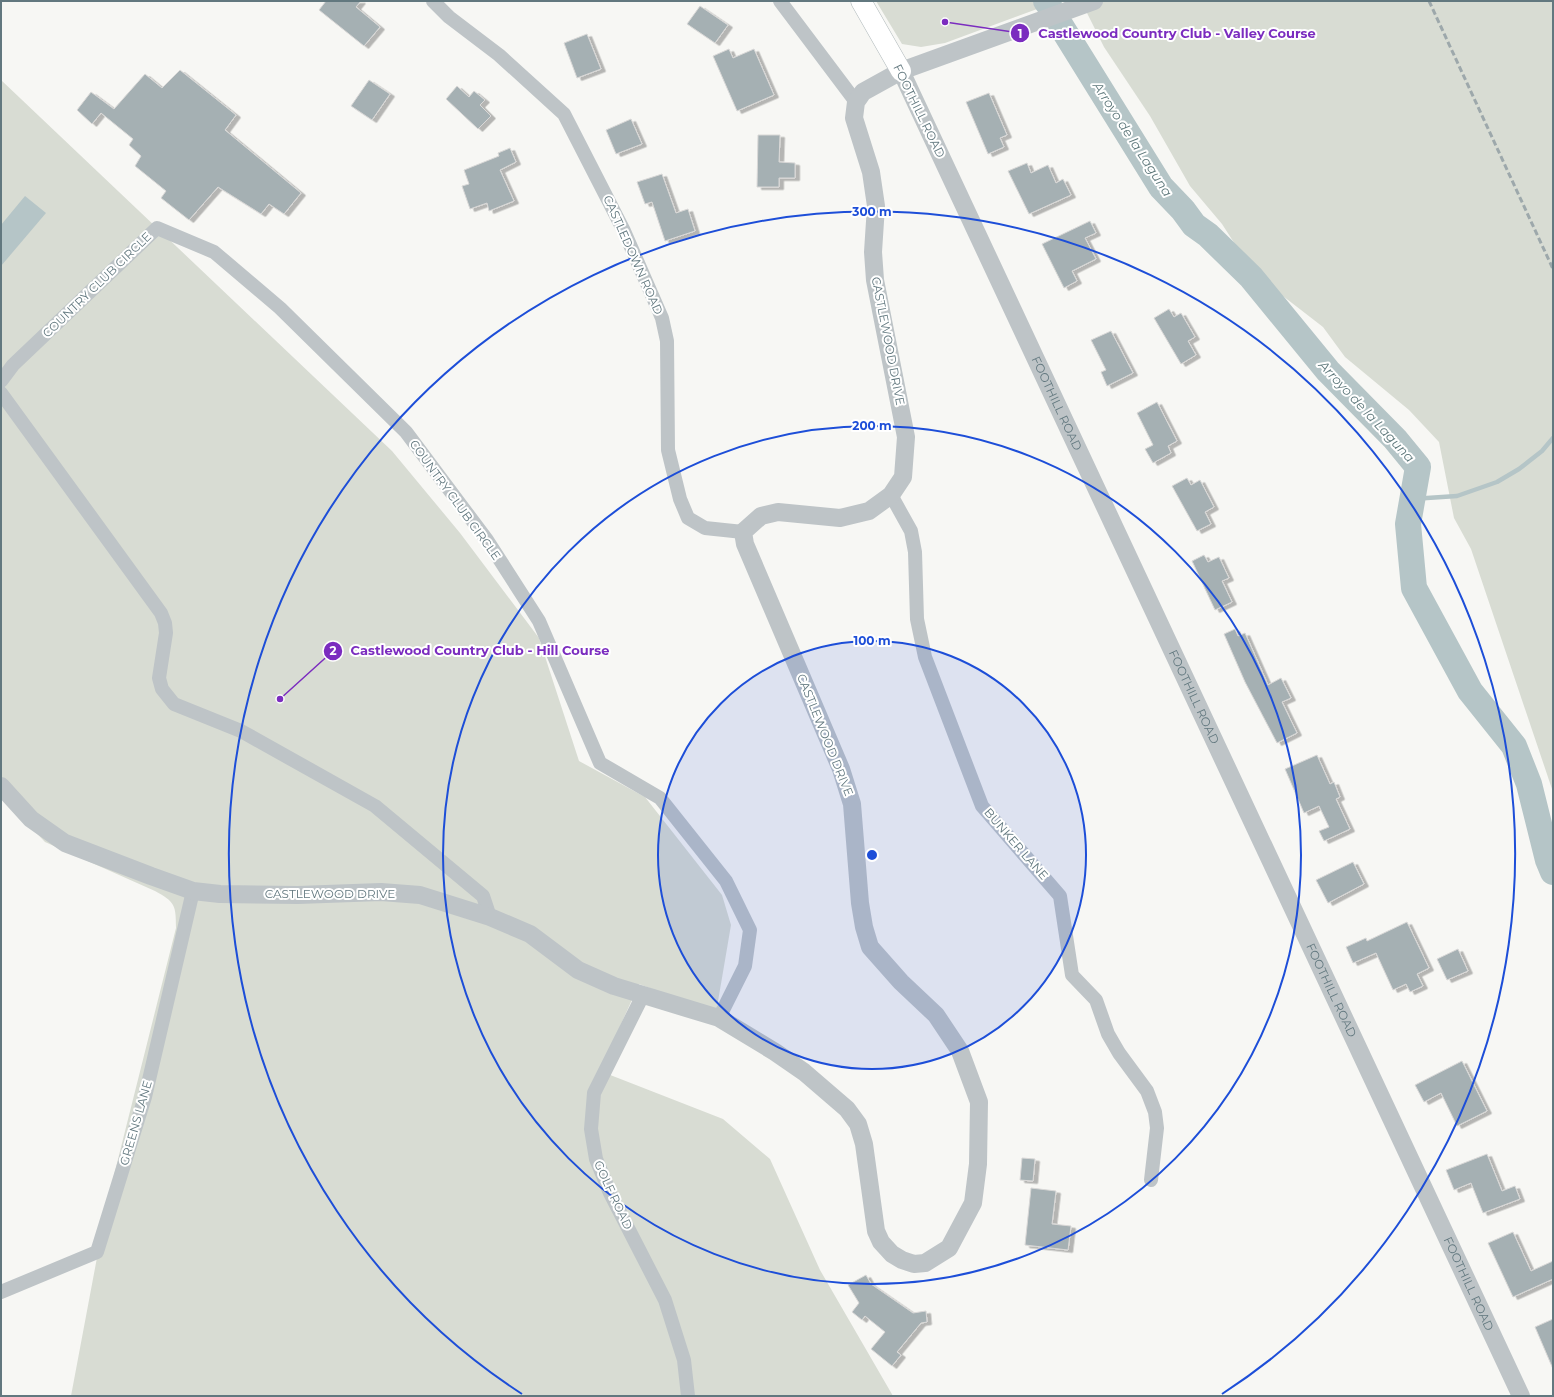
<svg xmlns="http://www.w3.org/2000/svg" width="1554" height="1397" font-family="Montserrat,sans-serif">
<defs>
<filter id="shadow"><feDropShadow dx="4.5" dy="2.5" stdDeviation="0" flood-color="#0004"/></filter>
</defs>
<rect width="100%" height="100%" fill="#f7f7f4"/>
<!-- green -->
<path fill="#d8dcd3" d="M 876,1 L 1059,1 L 945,43 L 921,47 L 902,44 Z
M 1081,1 L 1553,1 L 1553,792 L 1471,549 L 1454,518 L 1439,442 L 1409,410 L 1345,357 L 1323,327 L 1266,283 L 1242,255 L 1222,224 L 1190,186 L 1150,116 L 1104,47 Z
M 1,80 L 392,451 L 460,533 L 539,638 L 579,761 L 645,797 L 722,895 L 731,925 L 716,1013 L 639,984 L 600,1071 L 723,1119 L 770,1159 L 820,1270 L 893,1396 L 71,1396 L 108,1199 L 176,928 C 176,905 175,902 155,891 L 45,842 L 1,796 Z"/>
<!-- water -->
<path fill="#b5c5c7" d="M 25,196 L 46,213 L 1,266 L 1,225 Z"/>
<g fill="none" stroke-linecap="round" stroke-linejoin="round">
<!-- stream -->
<path stroke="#b5c5c7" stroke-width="4.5" d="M 1412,499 L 1457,496 L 1497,482 L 1519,469 L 1542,451 L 1553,438"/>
<!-- river -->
<path stroke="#b5c5c7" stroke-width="26" d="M 1046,1 L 1049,5
M 1061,26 L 1161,187 L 1183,210 L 1194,225 L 1208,235 L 1251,277 L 1328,371 L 1395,439 L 1418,467 L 1408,524 L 1414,588 L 1470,691 L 1514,746 L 1529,784 L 1548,860 L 1553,872"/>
</g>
<!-- building -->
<path fill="#a5b0b3" stroke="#d9d8d7" filter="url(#shadow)" d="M 326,1 L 361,1 L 356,7 L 380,27 L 364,46 L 319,10 Z
M 700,6 L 728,25 L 715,43 L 687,24 Z
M 587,34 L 601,69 L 577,78 L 564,43 Z
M 729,49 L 733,58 L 754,49 L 774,95 L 737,111 L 713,56 Z
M 180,70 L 236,115 L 225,130 L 301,193 L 284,214 L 269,204 L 261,214 L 218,187 L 189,220 L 161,198 L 166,191 L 135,166 L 141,156 L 129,145 L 133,139 L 101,113 L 92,124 L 77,110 L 91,92 L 114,109 L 145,74 L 162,88 Z
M 369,80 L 390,94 L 372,120 L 351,106 Z
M 457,86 L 469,97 L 474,91 L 485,100 L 480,105 L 491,116 L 478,129 L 446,99 Z
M 989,93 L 1007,135 L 1000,138 L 1004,147 L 988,154 L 966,102 Z
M 631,119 L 642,144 L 616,154 L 606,130 Z
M 758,135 L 780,135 L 779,162 L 795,163 L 795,178 L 779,178 L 779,187 L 757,187 Z
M 510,148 L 516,162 L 500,170 L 514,201 L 489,211 L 487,203 L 470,209 L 462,186 L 469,184 L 464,170 L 499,156 L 498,153 Z
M 1027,163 L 1031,173 L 1048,165 L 1056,183 L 1063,179 L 1071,195 L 1029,214 L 1008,171 Z
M 662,174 L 676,213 L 688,209 L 695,231 L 665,241 L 652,202 L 645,204 L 637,182 Z
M 1090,221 L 1096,233 L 1085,238 L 1096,259 L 1072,271 L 1077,281 L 1064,288 L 1042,244 Z
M 1169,309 L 1174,317 L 1181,313 L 1195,337 L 1188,341 L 1196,355 L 1181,364 L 1154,318 Z
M 1111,331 L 1133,373 L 1107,386 L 1101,372 L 1106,370 L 1091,340 Z
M 1157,402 L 1177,441 L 1168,446 L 1171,453 L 1153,463 L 1145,449 L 1153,445 L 1137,413 Z
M 1187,478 L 1191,485 L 1200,480 L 1214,507 L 1205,512 L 1211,524 L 1197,531 L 1172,486 Z
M 1204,555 L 1208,562 L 1219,557 L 1229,578 L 1222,581 L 1232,602 L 1215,610 L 1192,561 Z
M 1235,629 L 1238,636 L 1245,633 L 1268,685 L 1281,678 L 1291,698 L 1282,702 L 1297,733 L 1277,743 L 1245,682 L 1224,634 Z
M 1317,755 L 1330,784 L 1334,782 L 1340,797 L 1336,799 L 1350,829 L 1324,841 L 1319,831 L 1329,827 L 1319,806 L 1304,813 L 1285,769 Z
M 1353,862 L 1364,884 L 1328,903 L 1316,880 Z
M 1407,922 L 1429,968 L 1417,974 L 1423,986 L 1410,992 L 1406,984 L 1393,990 L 1376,953 L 1353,963 L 1346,947 L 1366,938 L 1367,941 Z
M 1458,949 L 1468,971 L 1447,980 L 1437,959 Z
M 1462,1061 L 1487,1111 L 1457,1126 L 1441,1093 L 1424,1102 L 1415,1085 Z
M 1487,1154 L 1502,1191 L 1515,1186 L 1520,1199 L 1483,1213 L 1471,1183 L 1454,1190 L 1446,1170 Z
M 1022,1158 L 1035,1159 L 1033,1181 L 1020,1180 Z
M 1031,1188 L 1056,1191 L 1052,1224 L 1071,1226 L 1068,1250 L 1025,1245 Z
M 1513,1232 L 1531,1271 L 1553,1261 L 1553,1279 L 1513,1297 L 1488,1243 Z
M 866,1275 L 871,1284 L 913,1313 L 926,1311 L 927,1322 L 921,1323 L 897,1352 L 901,1355 L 892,1366 L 871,1349 L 885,1332 L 865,1316 L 862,1320 L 852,1312 L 859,1303 L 848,1285 Z
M 1553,1319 L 1553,1369 L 1535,1327 Z"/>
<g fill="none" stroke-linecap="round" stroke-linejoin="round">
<!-- secondary casing -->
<g stroke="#b0b9bb" stroke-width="21">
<path id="secondary" d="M 861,1 L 901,71"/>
</g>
<!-- minor -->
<path stroke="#bec4c7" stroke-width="14" d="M 433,1 L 449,17 L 499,55 L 564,114 L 624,231 L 662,318 L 667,341 L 668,450 L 680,499 L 688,518 L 705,528 L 743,532
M 780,1 L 856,102
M 1,381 L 13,365 L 157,228 L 214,252 L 280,308 L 406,432 L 487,540 L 539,621 L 600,763 L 660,798 L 726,881 L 750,930 L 745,966 L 719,1018
M 1,393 L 161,613 L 165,623 L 166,633 L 159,678 L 162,689 L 174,704 L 241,731 L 375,806 L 483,896 L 490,917
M 891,495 L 911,531 L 915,552 L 917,619 L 925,657 L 982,806 L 1060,896 L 1072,975 L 1096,1000 L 1108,1034 L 1119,1053 L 1147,1091 L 1155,1112 L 1157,1128 L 1151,1180
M 643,995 L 594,1093 L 591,1129 L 596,1159 L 610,1193 L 665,1300 L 684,1360 L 688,1396
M 1,1292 L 97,1252 L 145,1097 L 193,891"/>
<!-- tertiary -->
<g stroke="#bec4c7" stroke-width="18">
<path id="s1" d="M 901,71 L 1521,1396"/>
<path d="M 1,786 L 31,819 L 65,843 L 151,876 L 193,891 L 220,894 L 298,895 L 381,892 L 420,895 L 490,917 L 530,934 L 578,970 L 614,986 L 719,1018 L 775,1052 L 804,1072 L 847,1109 L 858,1124 L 864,1144 L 876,1231 L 881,1242 L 892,1254 L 902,1260 L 914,1264 L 925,1263 L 949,1248 L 973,1203 L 978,1164 L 979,1102 L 960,1051 L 936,1015 L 901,982 L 870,947 L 864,927 L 860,903 L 852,804 L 841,769 L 745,544 L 743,532 L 761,516 L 778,512 L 840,518 L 869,511 L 891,495 L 903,477 L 906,437 L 875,280 L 873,252 L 876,206 L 871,172 L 854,118 L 856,102 L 863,92 L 901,71 L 1094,1"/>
</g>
<!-- secondary -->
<use href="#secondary" stroke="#fff" stroke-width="20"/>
<!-- rail -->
<path stroke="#9da8ab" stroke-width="3" stroke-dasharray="6 3" stroke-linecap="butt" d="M 1429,1 L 1553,269"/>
</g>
<!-- distance rings -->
<circle cx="872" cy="855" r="214" fill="#1d4ed8" fill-opacity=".12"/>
<g fill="none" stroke="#1d4ed8" stroke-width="2">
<circle cx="872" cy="855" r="214"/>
<circle cx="872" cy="855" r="429"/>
<path d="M522 1394A643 643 0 1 1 1222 1394"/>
</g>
<g text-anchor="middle" stroke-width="4" stroke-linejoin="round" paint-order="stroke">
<!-- street labels -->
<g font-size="12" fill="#62787f" stroke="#fff">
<text transform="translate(919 111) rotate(64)" y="4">FOOTHILL ROAD</text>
<text transform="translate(633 255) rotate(66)" y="4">CASTLEDOWN ROAD</text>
<text transform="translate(97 285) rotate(-44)" y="4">COUNTRY CLUB CIRCLE</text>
<text transform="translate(888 341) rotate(79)" y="4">CASTLEWOOD DRIVE</text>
<text dy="4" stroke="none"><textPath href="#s1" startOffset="367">FOOTHILL ROAD</textPath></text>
<text transform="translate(455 500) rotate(54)" y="4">COUNTRY CLUB CIRCLE</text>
<text dy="4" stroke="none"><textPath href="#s1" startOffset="691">FOOTHILL ROAD</textPath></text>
<text transform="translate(825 735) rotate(68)" y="4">CASTLEWOOD DRIVE</text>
<text transform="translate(1016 844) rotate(49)" y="4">BUNKER LANE</text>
<text x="330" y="898">CASTLEWOOD DRIVE</text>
<text dy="4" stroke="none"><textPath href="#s1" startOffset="1015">FOOTHILL ROAD</textPath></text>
<text transform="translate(136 1123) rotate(-74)" y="4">GREENS LANE</text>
<text transform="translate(613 1195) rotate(65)" y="4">GOLF ROAD</text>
<text dy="4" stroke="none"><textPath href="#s1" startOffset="1339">FOOTHILL ROAD</textPath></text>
</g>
<!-- water labels -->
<g font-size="13" font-style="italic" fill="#5d777a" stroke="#fff">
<text transform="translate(1133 139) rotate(57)" y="5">Arroyo de la Laguna</text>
<text transform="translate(1367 411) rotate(47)" y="5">Arroyo de la Laguna</text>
</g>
</g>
<circle cx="872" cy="855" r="6" fill="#1d4ed8" stroke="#fff" stroke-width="2"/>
<g font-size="12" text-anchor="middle" font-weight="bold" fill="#1d4ed8" stroke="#fff" stroke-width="4" stroke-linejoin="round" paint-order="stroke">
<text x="872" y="216">300 m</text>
<text x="872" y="430">200 m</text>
<text x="872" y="645">100 m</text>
</g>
<!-- callouts -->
<path fill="none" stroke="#7b2cbf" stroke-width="1.5" d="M945 22L1020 33M280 699L333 651"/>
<g fill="#7b2cbf" stroke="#fff" stroke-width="1.5">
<circle cx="945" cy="22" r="4"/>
<circle cx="280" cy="699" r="4"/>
<circle cx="1020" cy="33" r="10"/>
<circle cx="333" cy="651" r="10"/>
</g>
<g font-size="12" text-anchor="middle" font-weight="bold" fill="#fff">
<text x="1020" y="38">1</text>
<text x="333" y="655">2</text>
</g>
<g font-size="13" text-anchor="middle" font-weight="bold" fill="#7b2cbf" stroke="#fff" stroke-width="4" stroke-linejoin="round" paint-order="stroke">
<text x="1177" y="38">Castlewood Country Club - Valley Course</text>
<text x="480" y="655">Castlewood Country Club - Hill Course</text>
</g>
<!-- border -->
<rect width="1554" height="1397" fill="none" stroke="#62787f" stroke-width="4"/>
</svg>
